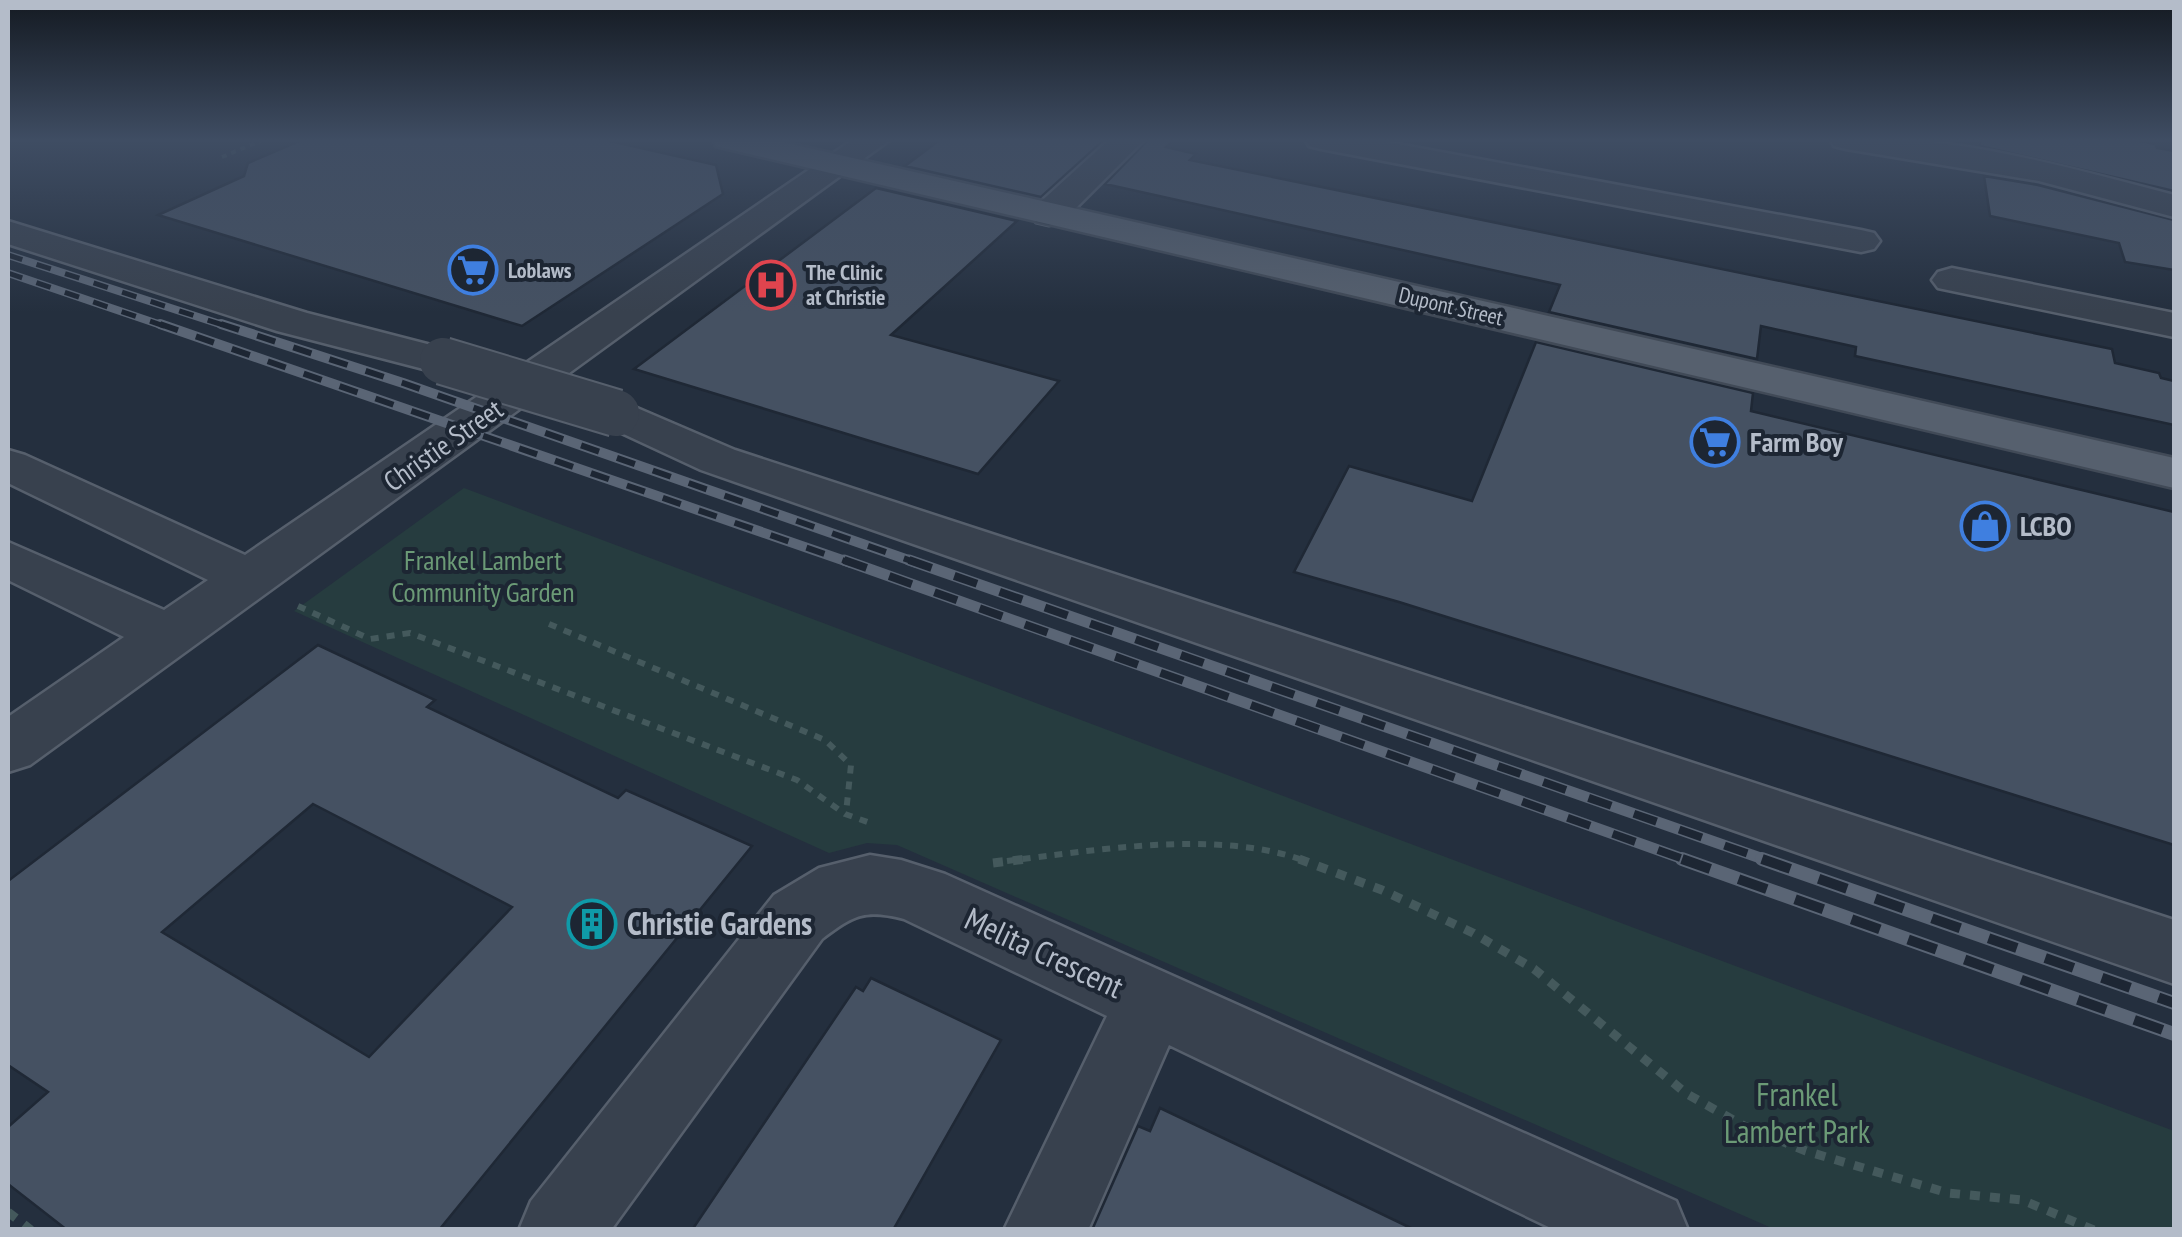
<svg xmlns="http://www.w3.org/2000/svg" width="2182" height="1237" font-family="'PT Sans Narrow',sans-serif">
<rect width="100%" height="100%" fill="#242f3e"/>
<!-- green -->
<path fill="#263c3f" d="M 464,488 L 2174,1131 L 2174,1229 L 1774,1229 L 897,845 L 867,843 L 829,853 L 294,611 Z"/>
<!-- building -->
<path fill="#455162" stroke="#1f2835" stroke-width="2.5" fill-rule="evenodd" d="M 304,139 L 601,139 L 716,165 L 723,194 L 522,326 L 158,215 L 244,176 L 248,163 Z
M 941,139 L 1105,139 L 1041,197 L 905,166 Z
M 1149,139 L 1174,139 L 1166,147 L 1196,154 L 1190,160 L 2112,349 L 2115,363 L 2159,373 L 2161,378 L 2174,381 L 2174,425 L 1855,356 L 1856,347 L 1761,326 L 1757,359 L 1549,312 L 1560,285 L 1105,184 Z
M 1979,139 L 2130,139 L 2155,144 L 2157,148 L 2174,151 L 2174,191 L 1980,146 Z
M 1984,176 L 2038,185 L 2174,220 L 2174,270 L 2125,262 L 2119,243 L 1990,216 Z
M 876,188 L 1017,221 L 891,335 L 1059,381 L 978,474 L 634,369 Z
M 1536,342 L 1753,393 L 1751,411 L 2174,512 L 2174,845 L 1399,602 L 1294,572 L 1349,466 L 1472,501 Z
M 318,645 L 435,700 L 427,707 L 618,798 L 626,790 L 752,846 L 439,1230 L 67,1230 L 8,1184 L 8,1127 L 48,1092 L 8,1065 L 8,881 ZM 313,804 L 512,907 L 369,1057 L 162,932 Z
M 871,978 L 1001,1040 L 893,1230 L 692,1230 L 856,987 L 863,991 Z
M 1160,1108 L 1261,1156 L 1415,1230 L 1092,1230 L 1138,1126 L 1150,1131 Z"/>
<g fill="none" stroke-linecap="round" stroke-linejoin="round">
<!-- minor casing -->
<g stroke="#565f6c" stroke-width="5">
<path id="minor" d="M 854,139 L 891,139 L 30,765 L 8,772 L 8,717 L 124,637 L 8,580 L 8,542 L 164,610 L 208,580 L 8,483 L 8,450 L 25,455 L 245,555 Z
M 1110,139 L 1145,139 L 1062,222 L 1049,225 L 1036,222 L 1031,214 L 1036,206 Z
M 1305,139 L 1371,139 L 1861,230 L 1874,233 L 1880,241 L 1874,249 L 1861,252 L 1321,149 L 1309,146 Z
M 1830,139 C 1946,132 2063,166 2174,195 L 2174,217 L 2039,181 L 1846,149 L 1834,146 Z
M 8,221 L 307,313 L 458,352 L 465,361 L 458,370 L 443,374 L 277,331 L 8,244 Z
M 1952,268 L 2174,313 L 2174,337 L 1938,288 L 1932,280 L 1938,272 Z
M 616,399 L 735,450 L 2174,920 L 2174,984 L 701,470 L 600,423 L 593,413 L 600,403 Z
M 870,855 L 901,860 L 945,874 L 1676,1201 L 1688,1230 L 1555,1230 L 1169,1045 L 1088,1230 L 1004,1230 L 1107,1016 L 904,919 C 864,909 854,915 822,939 L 611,1230 L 519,1230 L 531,1201 L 774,895 L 819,868 Z"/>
</g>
<!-- major casing -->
<g stroke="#414a57" stroke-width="5">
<path id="major" d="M 712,139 L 769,139 L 2174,458 L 2174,488 L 728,149 L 716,146 Z"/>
</g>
<!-- path-far2 -->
<path stroke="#44595c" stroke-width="4" stroke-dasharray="5 5" stroke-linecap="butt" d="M 222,157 L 265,139"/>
<!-- path-far1 -->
<path stroke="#44595c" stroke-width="6" stroke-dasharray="8 8" stroke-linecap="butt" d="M 298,606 L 370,639 L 410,633 L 797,780 L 845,814 L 873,824
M 549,624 L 825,740 L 851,765 L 846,813
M 1007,861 C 1097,850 1219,829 1305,861"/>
<!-- path -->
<path stroke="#44595c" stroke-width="9" stroke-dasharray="10 10" stroke-linecap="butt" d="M 1299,859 L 1382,890 L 1473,933 L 1534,969 L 1687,1094 L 1744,1126 L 1806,1151 L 1948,1193 L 2022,1200 L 2094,1230
M 993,863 L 1027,859
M 8,1212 L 31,1230"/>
<!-- minor -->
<use href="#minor" fill="#38414e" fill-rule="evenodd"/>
<!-- major -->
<use href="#major" fill="#56606e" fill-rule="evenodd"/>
<!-- rail-far3 casing -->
<g stroke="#5a6575" stroke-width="8">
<path id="rail-far3" d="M 8,255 L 229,327
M 8,273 L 167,327"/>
</g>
<!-- rail-far2 casing -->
<g stroke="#5a6575" stroke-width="10">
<path id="rail-far2" d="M 160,324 L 851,563
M 221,324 L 403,383 L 917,563"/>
</g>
<!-- rail-far1 casing -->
<g stroke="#5a6575" stroke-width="11">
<path id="rail-far1" d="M 844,560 L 1689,861
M 909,560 L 1769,861"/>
</g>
<!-- rail casing -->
<g stroke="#5a6575" stroke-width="14">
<path id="rail" d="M 1682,859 L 2174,1034
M 1762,859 L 2174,1003"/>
</g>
<!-- rail-far3 -->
<use href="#rail-far3" stroke="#1d2633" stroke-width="5" stroke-dasharray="15" stroke-linecap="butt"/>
<!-- rail-far2 -->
<use href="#rail-far2" stroke="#1d2633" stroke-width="6" stroke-dasharray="19" stroke-linecap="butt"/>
<!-- rail-far1 -->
<use href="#rail-far1" stroke="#1d2633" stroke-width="8" stroke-dasharray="24" stroke-linecap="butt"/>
<!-- rail -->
<use href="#rail" stroke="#1d2633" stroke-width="10" stroke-dasharray="30" stroke-linecap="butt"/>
<!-- minor-bridge casing -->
<g stroke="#565f6c" stroke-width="50" stroke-linecap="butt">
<path id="minor-bridge" d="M 443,361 L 616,413"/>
</g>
<!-- minor-bridge -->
<use href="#minor-bridge" stroke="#38414e" stroke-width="46"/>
</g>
<!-- sky -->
<linearGradient id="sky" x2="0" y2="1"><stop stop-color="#141a22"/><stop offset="0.45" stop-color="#3f4d63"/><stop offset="1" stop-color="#3f4d63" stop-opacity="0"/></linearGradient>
<rect width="2182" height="312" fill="url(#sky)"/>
<!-- icons -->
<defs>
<g id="supermarket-ring" transform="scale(2.5)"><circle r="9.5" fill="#1d2633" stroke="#3f7fe0" stroke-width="1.5"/><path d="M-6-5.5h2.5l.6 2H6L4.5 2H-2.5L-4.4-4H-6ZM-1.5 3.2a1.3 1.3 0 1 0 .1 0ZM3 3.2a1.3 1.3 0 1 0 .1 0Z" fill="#3f7fe0"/></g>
<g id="hospital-ring" transform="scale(2.5)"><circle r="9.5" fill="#1d2633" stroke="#e0444e" stroke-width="1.5"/><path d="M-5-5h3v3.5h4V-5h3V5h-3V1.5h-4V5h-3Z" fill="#e0444e"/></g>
<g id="shop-ring" transform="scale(2.5)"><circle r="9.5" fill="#1d2633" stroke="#3f7fe0" stroke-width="1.5"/><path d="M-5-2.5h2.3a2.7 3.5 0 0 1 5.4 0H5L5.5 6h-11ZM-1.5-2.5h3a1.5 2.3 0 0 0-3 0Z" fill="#3f7fe0"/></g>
<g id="building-ring" transform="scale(2.5)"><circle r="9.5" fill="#1d2633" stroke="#0f9aa8" stroke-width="1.5"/><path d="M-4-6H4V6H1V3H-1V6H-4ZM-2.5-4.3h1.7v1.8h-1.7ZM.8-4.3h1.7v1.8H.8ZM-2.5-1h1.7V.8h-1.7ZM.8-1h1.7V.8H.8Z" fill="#0f9aa8"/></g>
</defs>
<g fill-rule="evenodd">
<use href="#supermarket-ring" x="473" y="270"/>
<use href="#hospital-ring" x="771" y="285"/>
<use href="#supermarket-ring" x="1715" y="442"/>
<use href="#shop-ring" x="1985" y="526"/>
<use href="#building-ring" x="592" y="924"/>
</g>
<g text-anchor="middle" stroke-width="8" stroke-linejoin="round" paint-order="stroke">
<!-- far-poi labels -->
<g font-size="22" font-weight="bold" fill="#b4bcc9" stroke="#1d2633" text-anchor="start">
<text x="508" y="278">Loblaws</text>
<text x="806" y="280">The Clinic<tspan x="806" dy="25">at Christie</tspan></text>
</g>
<!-- far-street labels -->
<g font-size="22" fill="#b4bcc9" stroke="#1d2633">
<text transform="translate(1451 306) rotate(13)" y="8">Dupont Street</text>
</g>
<!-- poi labels -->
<g font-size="28" font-weight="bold" fill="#b4bcc9" stroke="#1d2633" text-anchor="start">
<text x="1750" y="452">Farm Boy</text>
<text x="2020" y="536">LCBO</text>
</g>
<!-- street labels -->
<g font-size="28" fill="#b4bcc9" stroke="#1d2633">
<text transform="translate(443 445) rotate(-35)" y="10">Christie Street</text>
</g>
<!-- park labels -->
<g font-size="28" fill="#6b9a76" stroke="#1d2633">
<text x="483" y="570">Frankel Lambert<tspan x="483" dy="32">Community Garden</tspan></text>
</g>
<!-- near-poi labels -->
<g font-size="32" font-weight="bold" fill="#b4bcc9" stroke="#1d2633" text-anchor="start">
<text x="627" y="935">Christie Gardens</text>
</g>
<!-- near-street labels -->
<g font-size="32" fill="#b4bcc9" stroke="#1d2633">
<text transform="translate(1044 953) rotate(25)" y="11">Melita Crescent</text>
</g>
<!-- near-park labels -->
<g font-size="32" fill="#6b9a76" stroke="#1d2633">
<text x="1797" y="1106">Frankel<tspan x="1797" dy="37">Lambert Park</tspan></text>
</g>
</g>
<!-- border -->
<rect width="2182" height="1237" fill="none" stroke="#b4bcc9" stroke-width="20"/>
</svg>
